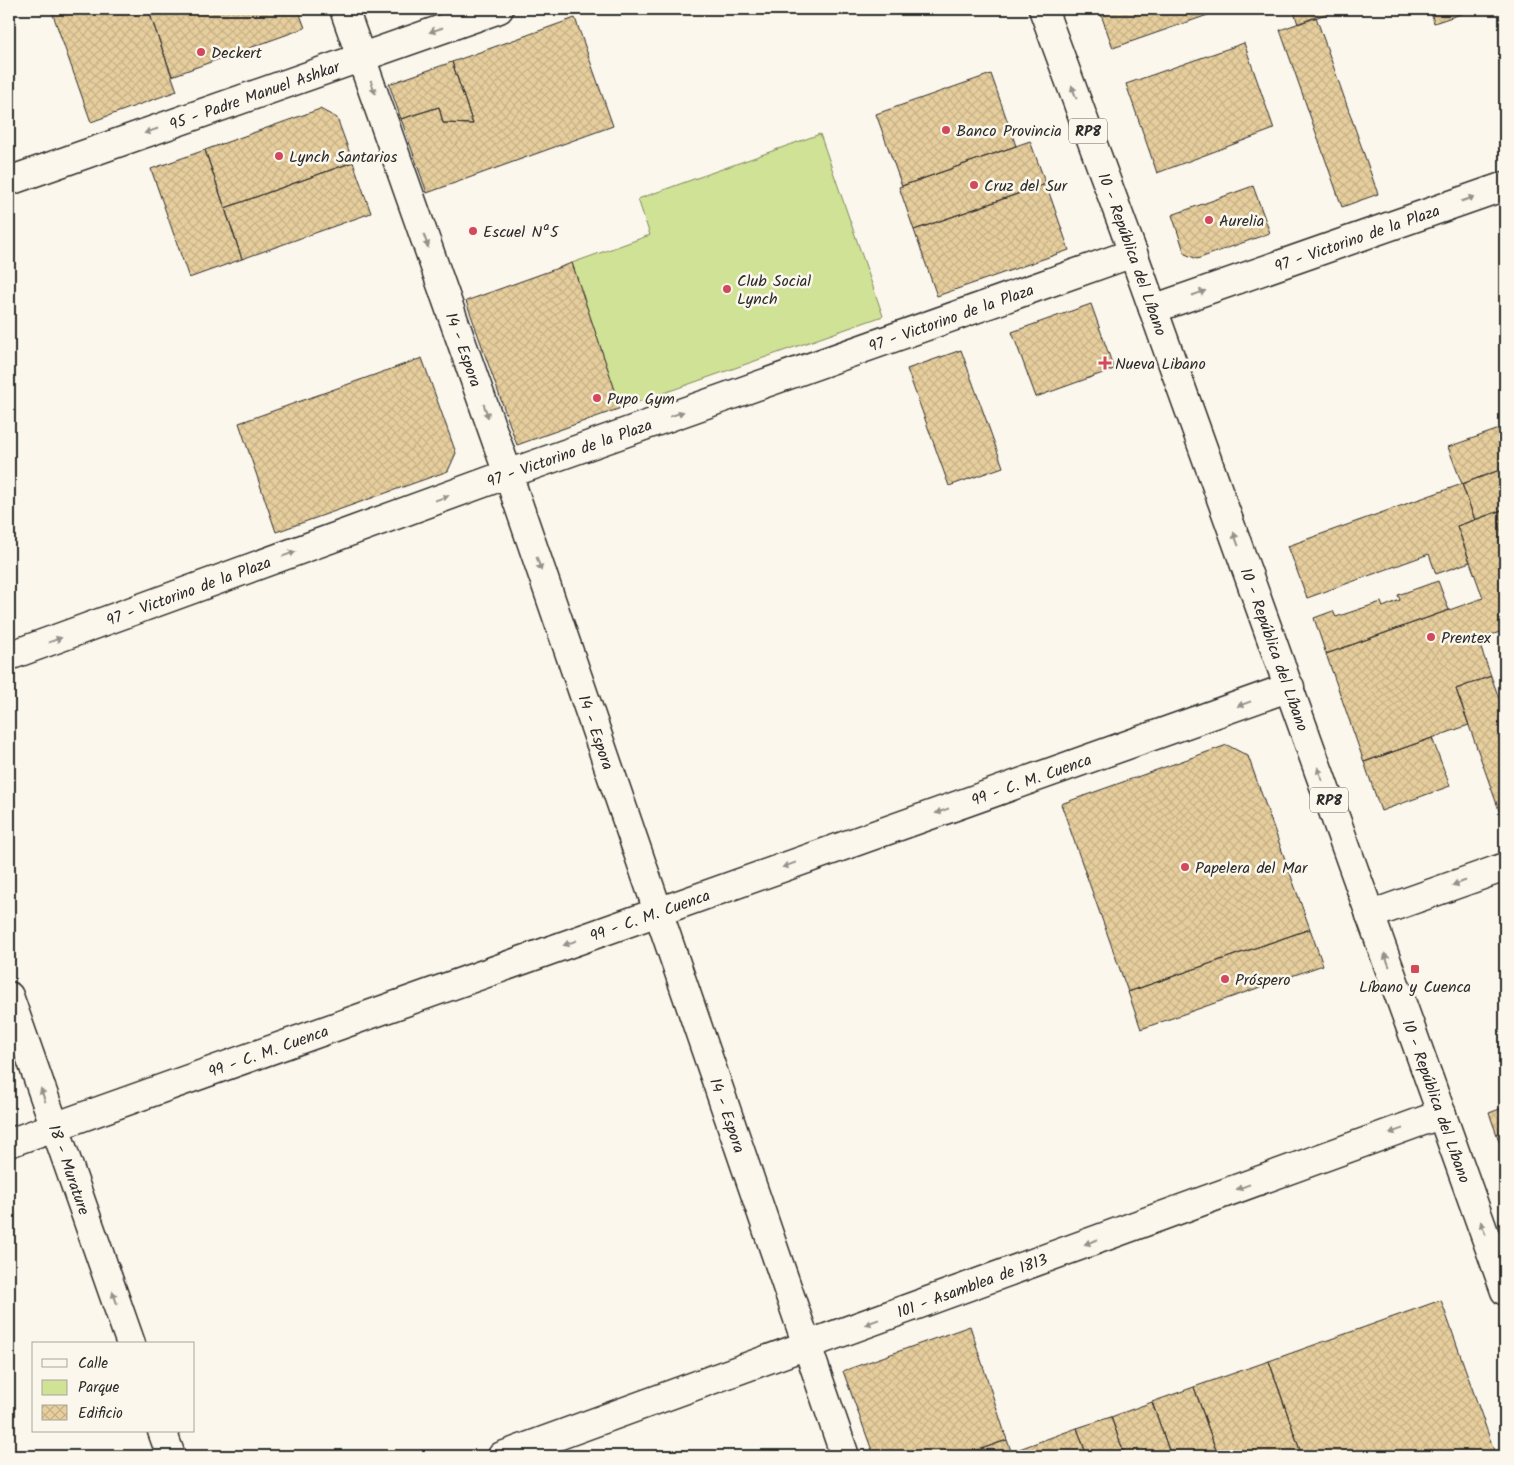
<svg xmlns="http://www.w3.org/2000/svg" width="1514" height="1465" font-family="Kalam,sans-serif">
<defs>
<pattern id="building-cross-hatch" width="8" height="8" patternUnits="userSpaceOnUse" patternTransform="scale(1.25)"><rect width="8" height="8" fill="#e7ce9d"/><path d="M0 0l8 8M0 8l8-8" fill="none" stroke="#c6b187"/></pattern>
</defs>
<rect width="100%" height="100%" fill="#fbf7ec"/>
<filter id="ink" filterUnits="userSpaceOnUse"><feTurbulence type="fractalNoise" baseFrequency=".02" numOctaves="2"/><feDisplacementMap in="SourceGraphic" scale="10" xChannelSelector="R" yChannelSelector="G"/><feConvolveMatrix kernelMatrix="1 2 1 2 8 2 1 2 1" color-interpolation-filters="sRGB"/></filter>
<g filter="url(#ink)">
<!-- park -->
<path fill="#d0e296" stroke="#7e8660" d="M 820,134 L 883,316 L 621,408 L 572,263 L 650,235 L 638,199 Z"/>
<!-- building -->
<path fill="url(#building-cross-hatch)" stroke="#2b2b2b" d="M 51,9 L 148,9 L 177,91 L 91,122 Z
M 148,9 L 298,9 L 305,28 L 172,76 Z
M 1109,9 L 1225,9 L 1113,48 L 1100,12 Z
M 1293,9 L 1340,9 L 1298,24 Z
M 1430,9 L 1476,9 L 1434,23 Z
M 1316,17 L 1378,194 L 1342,207 L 1280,30 Z
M 575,18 L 613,126 L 427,193 L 401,119 L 439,107 L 443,123 L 473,124 L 452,62 Z
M 1244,43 L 1274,129 L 1157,173 L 1126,84 Z
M 452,62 L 473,124 L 443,123 L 439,107 L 401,119 L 389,84 Z
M 991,74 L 1016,146 L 902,186 L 876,114 Z
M 320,109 L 337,118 L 353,162 L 225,208 L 205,150 Z
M 1030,141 L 1046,184 L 914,230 L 899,187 Z
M 205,150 L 242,259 L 189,278 L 151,169 Z
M 353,162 L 371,213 L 242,259 L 225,208 Z
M 1046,184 L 1069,250 L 937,296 L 914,230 Z
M 1253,186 L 1270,233 L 1197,259 L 1185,254 L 1172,215 Z
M 572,263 L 621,408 L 517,445 L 466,301 Z
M 1091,304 L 1114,369 L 1036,397 L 1012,332 Z
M 961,350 L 1003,467 L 949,486 L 907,369 Z
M 422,358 L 456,453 L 448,471 L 276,532 L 239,423 Z
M 1505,427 L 1505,468 L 1462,484 L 1448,447 Z
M 1505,468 L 1505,509 L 1475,520 L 1462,484 Z
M 1462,484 L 1475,520 L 1457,526 L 1470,562 L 1436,574 L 1429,554 L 1307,598 L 1288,546 Z
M 1505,509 L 1505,630 L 1478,640 L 1491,676 L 1456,689 L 1469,725 L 1364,762 L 1326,654 L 1483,598 L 1457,526 Z
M 1438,581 L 1449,610 L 1326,654 L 1314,618 L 1333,611 L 1336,617 L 1381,602 L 1383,607 L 1400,600 L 1398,595 Z
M 1491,676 L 1505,715 L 1505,827 L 1456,689 Z
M 1432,738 L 1450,786 L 1381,811 L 1364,762 Z
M 1227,745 L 1248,756 L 1310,929 L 1128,992 L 1061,804 Z
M 1310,929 L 1323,965 L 1141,1029 L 1128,992 Z
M 1505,1107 L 1505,1148 L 1502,1149 L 1489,1113 Z
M 1441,1300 L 1496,1456 L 1302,1456 L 1269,1361 Z
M 970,1326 L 1007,1440 L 961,1456 L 874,1456 L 843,1371 Z
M 1269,1361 L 1302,1456 L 1218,1456 L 1194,1387 Z
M 1194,1387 L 1218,1456 L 1171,1456 L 1152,1402 Z
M 1152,1402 L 1171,1456 L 1125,1456 L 1111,1417 Z
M 1111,1417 L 1125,1456 L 1087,1456 L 1077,1428 Z
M 1077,1428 L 1087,1456 L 1013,1456 L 1011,1452 Z
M 1007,1440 L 1013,1456 L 961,1456 Z"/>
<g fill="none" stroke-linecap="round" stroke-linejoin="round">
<!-- minor casing -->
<g stroke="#2b2b2b" stroke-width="31">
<g id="minor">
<path id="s1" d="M 344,9 L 508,474 L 845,1456"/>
<path id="s2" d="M 9,181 L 499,9"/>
<path id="s3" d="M 1153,309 L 1505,186"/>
<path id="s4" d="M 9,656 L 508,474 L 1133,253"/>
<path d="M 1370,915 L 1505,867"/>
<path id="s5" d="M 9,996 L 131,1344"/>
<path id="s6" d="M 9,1143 L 1290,687"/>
<path d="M 162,1431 L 171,1456"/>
<path id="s7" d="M 502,1456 L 1442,1114"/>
</g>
</g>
<!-- primary casing -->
<g stroke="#2b2b2b" stroke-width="31">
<g id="primary">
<path id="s8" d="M 1043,9 L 1133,253 L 1505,1291"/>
</g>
</g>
<!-- minor -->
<use href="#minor" stroke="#fbf7ec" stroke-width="28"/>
<!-- primary -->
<use href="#primary" stroke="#fbf7ec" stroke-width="28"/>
</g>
<!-- one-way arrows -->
<defs><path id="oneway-solid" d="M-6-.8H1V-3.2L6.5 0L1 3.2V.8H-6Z" transform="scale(1.25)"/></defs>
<g fill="#93918c">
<use href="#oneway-solid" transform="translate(436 30) rotate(161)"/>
<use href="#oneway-solid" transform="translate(373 87) rotate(71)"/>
<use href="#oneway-solid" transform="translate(1074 92) rotate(-110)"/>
<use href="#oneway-solid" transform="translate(151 131) rotate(161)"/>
<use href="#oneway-solid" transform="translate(1468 199) rotate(-19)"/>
<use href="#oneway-solid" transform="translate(426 241) rotate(71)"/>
<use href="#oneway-solid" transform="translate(1199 293) rotate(-19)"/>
<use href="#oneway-solid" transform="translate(486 411) rotate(71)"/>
<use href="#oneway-solid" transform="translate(677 414) rotate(-19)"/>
<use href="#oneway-solid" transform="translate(442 498) rotate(-20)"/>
<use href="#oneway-solid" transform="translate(1236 539) rotate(-110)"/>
<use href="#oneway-solid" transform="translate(289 554) rotate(-20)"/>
<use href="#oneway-solid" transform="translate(539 564) rotate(71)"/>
<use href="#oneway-solid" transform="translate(55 640) rotate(-20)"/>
<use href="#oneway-solid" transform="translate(1244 704) rotate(160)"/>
<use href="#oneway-solid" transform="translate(1320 774) rotate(-110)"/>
<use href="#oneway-solid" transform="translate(942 811) rotate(160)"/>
<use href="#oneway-solid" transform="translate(789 865) rotate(160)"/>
<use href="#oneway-solid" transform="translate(1459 883) rotate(161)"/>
<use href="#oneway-solid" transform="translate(570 943) rotate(160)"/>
<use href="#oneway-solid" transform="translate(1387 960) rotate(-110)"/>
<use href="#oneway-solid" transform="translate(43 1095) rotate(-109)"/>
<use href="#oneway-solid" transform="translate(1396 1131) rotate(160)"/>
<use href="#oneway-solid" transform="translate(1243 1187) rotate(160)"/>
<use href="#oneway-solid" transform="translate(1483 1228) rotate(-110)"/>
<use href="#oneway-solid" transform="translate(1091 1242) rotate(160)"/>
<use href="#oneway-solid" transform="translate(115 1298) rotate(-109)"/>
<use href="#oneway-solid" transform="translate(872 1322) rotate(160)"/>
</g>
</g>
<!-- markers -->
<g fill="#d1495b" stroke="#fbf7ec" stroke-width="2">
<circle cx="201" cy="52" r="5"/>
<circle cx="946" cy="130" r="5"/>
<circle cx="279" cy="156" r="5"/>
<circle cx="974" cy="185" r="5"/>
<circle cx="1209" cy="220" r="5"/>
<circle cx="473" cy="231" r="5"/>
<circle cx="727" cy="289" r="5"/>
<path d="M1102.5 355.5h5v5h5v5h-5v5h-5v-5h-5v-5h5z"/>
<circle cx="597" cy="398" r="5"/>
<circle cx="1431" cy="637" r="5"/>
<circle cx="1185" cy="867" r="5"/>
<rect x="1410" y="964" width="10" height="10" rx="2.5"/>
<circle cx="1225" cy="979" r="5"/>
</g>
<g text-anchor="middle" stroke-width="5" stroke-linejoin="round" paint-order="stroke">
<!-- shield labels -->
<g fill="#fbf7ec" stroke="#696865" stroke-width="1">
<rect x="1069" y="118.5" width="38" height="25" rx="4"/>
<rect x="1310" y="787.5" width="38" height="25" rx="4"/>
</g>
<g font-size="15" font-weight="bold" fill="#2b2b2b">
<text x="1088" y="136">RP8</text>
<text x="1329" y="805">RP8</text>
</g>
<!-- poi labels -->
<g font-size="16" fill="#2b2b2b" stroke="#fbf7ec" text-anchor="start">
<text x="211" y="58">Deckert</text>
<text x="956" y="136">Banco Provincia</text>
<text x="289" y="162">Lynch Santarios</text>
<text x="984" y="191">Cruz del Sur</text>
<text x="1219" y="226">Aurelia</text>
<text x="483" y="237">Escuel Nª5</text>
<text x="737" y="286">Club Social<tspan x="737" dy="18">Lynch</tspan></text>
<text x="1115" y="369">Nueva Libano</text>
<text x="607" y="404">Pupo Gym</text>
<text x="1441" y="643">Prentex</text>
<text x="1195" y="873">Papelera del Mar</text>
<text x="1235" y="985">Próspero</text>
<text x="1415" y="992" text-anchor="middle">Líbano y Cuenca</text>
</g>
<!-- street labels -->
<g font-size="16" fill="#2b2b2b" stroke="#fbf7ec">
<text dy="6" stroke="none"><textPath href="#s2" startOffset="260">95 - Padre Manuel Ashkar</textPath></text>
<text dy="6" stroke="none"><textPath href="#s3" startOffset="216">97 - Victorino de la Plaza</textPath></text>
<text dy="6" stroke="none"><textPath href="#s8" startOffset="261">10 - República del Líbano</textPath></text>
<text dy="6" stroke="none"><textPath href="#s4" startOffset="1001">97 - Victorino de la Plaza</textPath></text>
<text dy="6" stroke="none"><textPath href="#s1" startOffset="361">14 - Espora</textPath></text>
<text dy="6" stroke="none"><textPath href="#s4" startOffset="596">97 - Victorino de la Plaza</textPath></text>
<text dy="6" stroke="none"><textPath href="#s4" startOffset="191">97 - Victorino de la Plaza</textPath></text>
<text dy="6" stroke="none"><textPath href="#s8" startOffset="681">10 - República del Líbano</textPath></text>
<text dy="6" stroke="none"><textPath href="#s1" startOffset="766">14 - Espora</textPath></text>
<text dy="6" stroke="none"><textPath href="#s6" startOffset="1085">99 - C. M. Cuenca</textPath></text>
<text dy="6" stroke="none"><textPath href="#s6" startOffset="680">99 - C. M. Cuenca</textPath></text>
<text dy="6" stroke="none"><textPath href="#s6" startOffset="275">99 - C. M. Cuenca</textPath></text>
<text dy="6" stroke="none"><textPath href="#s8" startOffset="1161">10 - República del Líbano</textPath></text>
<text dy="6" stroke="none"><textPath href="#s1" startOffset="1171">14 - Espora</textPath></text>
<text dy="6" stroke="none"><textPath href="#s5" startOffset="184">18 - Murature</textPath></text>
<text dy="6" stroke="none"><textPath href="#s7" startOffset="500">101 - Asamblea de 1813</textPath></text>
</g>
</g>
<!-- margin -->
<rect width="1514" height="1465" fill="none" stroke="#fbf7ec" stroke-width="30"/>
<rect x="15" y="15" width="1484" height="1435" fill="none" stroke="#2b2b2b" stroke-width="2" filter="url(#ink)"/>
<!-- legend -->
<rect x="32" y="1342" width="162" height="90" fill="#fbf7ec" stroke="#a8a59f"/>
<rect x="42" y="1359" width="25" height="8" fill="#fbf7ec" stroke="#a8a59f"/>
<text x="78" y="1368" font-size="15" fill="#2b2b2b">Calle</text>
<rect x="42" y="1380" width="25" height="15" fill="#d0e296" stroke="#a8a59f"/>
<text x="78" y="1392" font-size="15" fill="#2b2b2b">Parque</text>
<rect x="42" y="1405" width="25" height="15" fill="url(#building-cross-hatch)" stroke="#a8a59f"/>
<text x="78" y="1418" font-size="15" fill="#2b2b2b">Edificio</text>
</svg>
